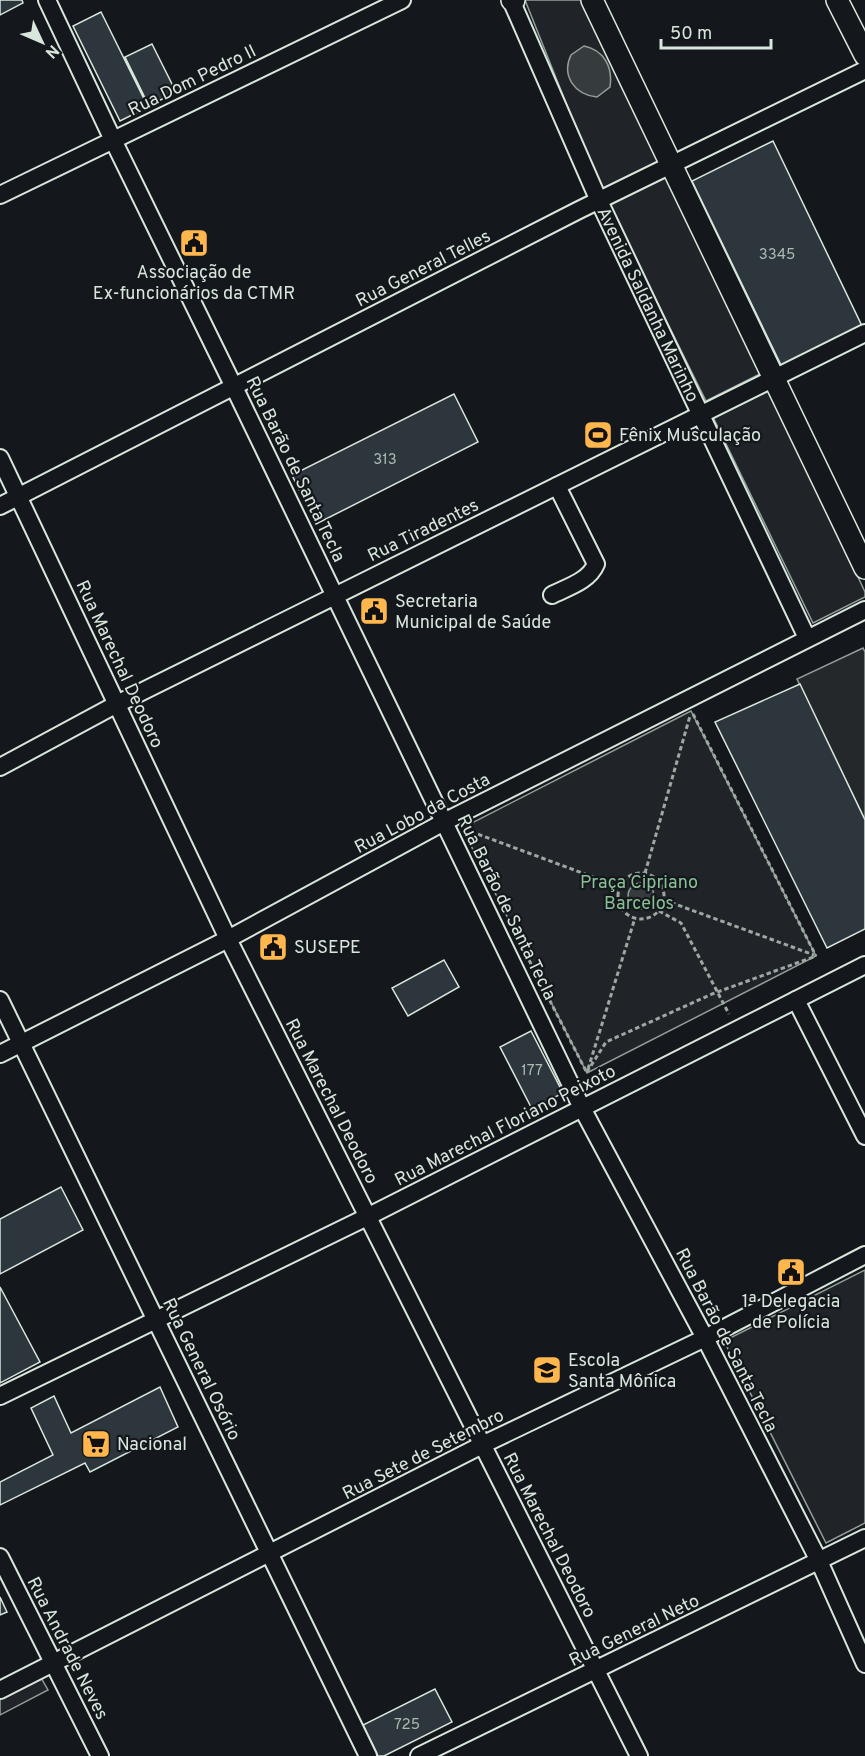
<svg xmlns="http://www.w3.org/2000/svg" width="865" height="1756" font-family="Overpass,sans-serif">
<rect width="100%" height="100%" fill="#14181c"/>
<!-- green -->
<path fill="#202428" stroke="#939e99" stroke-width="1.5" d="M 525,0 L 585,0 L 663,162 L 601,191 Z
M 666,174 L 762,373 L 706,401 L 608,203 Z
M 770,388 L 865,592 L 865,597 L 813,623 L 712,415 Z
M 691,711 L 816,956 L 587,1073 L 462,828 Z
M 865,1270 L 865,1523 L 826,1543 L 724,1341 Z
M 40,1676 L 48,1690 L 0,1715 L 0,1696 Z"/>
<!-- parking -->
<path fill="#24282b" stroke="#939e99" stroke-width="1.5" d="M 863,648 L 865,652 L 865,820 L 797,679 Z"/>
<!-- water -->
<path fill="#363b3e" stroke="#939e99" stroke-width="1.5" d="M 584,46 C 604,50 613,67 610,87 L 597,97 C 575,95 561,76 571,55 Z
M628 896a13 13 0 1 1 26 0a13 13 0 1 1-26 0Z"/>
<!-- building -->
<path fill="#2c363c" stroke="#d8e6dc" stroke-width="1.5" d="M 0,0 L 22,0 L 23,3 L 0,15 Z
M 101,12 L 148,107 L 120,121 L 73,26 Z
M 152,44 L 176,92 L 149,106 L 125,57 Z
M 773,141 L 862,326 L 782,367 L 692,181 Z
M 454,394 L 478,442 L 316,524 L 292,475 Z
M 800,684 L 865,820 L 865,929 L 827,948 L 715,722 Z
M 444,960 L 459,987 L 408,1016 L 392,988 Z
M 531,1031 L 563,1093 L 532,1109 L 500,1047 Z
M 61,1187 L 83,1230 L 0,1274 L 0,1219 Z
M 0,1287 L 40,1362 L 0,1383 Z
M 160,1387 L 178,1427 L 90,1472 L 85,1463 L 0,1505 L 0,1482 L 53,1455 L 31,1408 L 54,1396 L 71,1433 Z
M 0,1597 L 7,1612 L 0,1615 Z
M 435,1689 L 452,1722 L 384,1756 L 378,1756 L 363,1725 Z"/>
<g fill="none" stroke-linecap="round" stroke-linejoin="round">
<!-- minor casing -->
<g stroke="#d8e6dc" stroke-width="20">
<g id="minor">
<path d="M 47,0 L 113,140 L 234,387 L 582,1108 L 705,1338 L 819,1561 L 865,1664"/>
<path id="s1" d="M 511,0 L 599,201 L 807,638"/>
<path d="M 0,195 L 402,0"/>
<path d="M 0,458 L 228,939 L 639,1756"/>
<path d="M 0,506 L 579,210 L 865,70"/>
<path d="M 552,595 C 568,587 589,581 596,564 L 557,486"/>
<path d="M 0,767 L 117,704 L 865,333"/>
<path d="M 0,1000 L 368,1756"/>
<path d="M 796,1000 L 865,1136"/>
<path d="M 0,1054 L 228,939 L 444,822 L 865,610"/>
<path d="M 0,1396 L 369,1216 L 865,965"/>
<path d="M 0,1557 L 100,1756"/>
<path d="M 0,1690 L 482,1445 L 705,1338 L 865,1255"/>
<path d="M 419,1756 L 865,1538"/>
</g>
</g>
<!-- major casing -->
<g stroke="#d8e6dc" stroke-width="24">
<path id="major" d="M 512,0 L 514,0
M 592,0 L 865,568
M 837,0 L 865,55"/>
</g>
<!-- path -->
<path stroke="#9da8a2" stroke-width="3" stroke-dasharray="4.5 3" stroke-linecap="butt" d="M 693,714 L 816,956
M 464,829 L 620,887
M618 896a23 23 0 1 1 46 0a23 23 0 1 1-46 0Z
M 645,873 L 690,716
M 664,900 L 814,955
M 659,911 L 681,923 L 729,1014
M 529,960 L 587,1073
M 588,1069 L 635,918
M 587,1072 L 606,1042 L 712,994 L 816,956"/>
<!-- minor -->
<use href="#minor" stroke="#14181c" stroke-width="16"/>
<!-- major -->
<use href="#major" stroke="#14181c" stroke-width="21"/>
</g>
<!-- icons -->
<defs>
<g id="civic-square" transform="scale(1.5)"><rect x="-9" y="-9" width="18" height="18" rx="4" fill="#ffb74d" stroke="#14181c"/><path d="M-.6-6.5H3V-4.5H.6V-3L4-1V1h2V6H-6V1h2V-1L-.6-3ZM-1.2 2.5V6h2.4V2.5Z" fill="#111"/></g>
<g id="stadium-square" transform="scale(1.5)"><rect x="-9" y="-9" width="18" height="18" rx="4" fill="#ffb74d" stroke="#14181c"/><path d="M0-5a6.5 5 0 1 0 0 10a6.5 5 0 1 0 0-10ZM-3.5-1.8h7v3.6h-7Z" fill="#111"/></g>
<g id="school-square" transform="scale(1.5)"><rect x="-9" y="-9" width="18" height="18" rx="4" fill="#ffb74d" stroke="#14181c"/><path d="M0-5L7-2L0 1L-7-2ZM-4 1L0 2.5L4 1V4Q0 6-4 4Z" fill="#111"/></g>
<g id="supermarket-square" transform="scale(1.5)"><rect x="-9" y="-9" width="18" height="18" rx="4" fill="#ffb74d" stroke="#14181c"/><path d="M-6-5.5h2.5l.6 2H6L4.5 2H-2.5L-4.4-4H-6ZM-1.5 3.2a1.3 1.3 0 1 0 .1 0ZM3 3.2a1.3 1.3 0 1 0 .1 0Z" fill="#111"/></g>
</defs>
<g fill-rule="evenodd">
<use href="#civic-square" x="194" y="243"/>
<use href="#stadium-square" x="598" y="435"/>
<use href="#civic-square" x="374" y="611"/>
<use href="#civic-square" x="273" y="947"/>
<use href="#civic-square" x="791" y="1272"/>
<use href="#school-square" x="547" y="1370"/>
<use href="#supermarket-square" x="96" y="1444"/>
</g>
<g text-anchor="middle" stroke-width="4.5" stroke-linejoin="round" paint-order="stroke">
<!-- number labels -->
<g font-size="15" fill="#adbab4">
<text x="777" y="259">3345</text>
<text x="385" y="464">313</text>
<text x="532" y="1075">177</text>
<text x="407" y="1729">725</text>
</g>
<!-- street labels -->
<g font-size="18" fill="#d8e6dc" stroke="#14181c">
<text transform="translate(192 80) rotate(-26)" y="6">Rua Dom Pedro II</text>
<text transform="translate(423 268) rotate(-27)" y="6">Rua General Telles</text>
<text dy="6" stroke="none"><textPath href="#s1" startOffset="334">Avenida Saldanha Marinho</textPath></text>
<text transform="translate(296 469) rotate(64)" y="6">Rua Barão de Santa Tecla</text>
<text transform="translate(423 530) rotate(-26)" y="6">Rua Tiradentes</text>
<text transform="translate(120 664) rotate(65)" y="6">Rua Marechal Deodoro</text>
<text transform="translate(422 813) rotate(-28)" y="6">Rua Lobo da Costa</text>
<text transform="translate(507 907) rotate(64)" y="6">Rua Barão de Santa Tecla</text>
<text transform="translate(332 1101) rotate(63)" y="6">Rua Marechal Deodoro</text>
<text transform="translate(505 1125) rotate(-27)" y="6">Rua Marechal Floriano Peixoto</text>
<text transform="translate(727 1340) rotate(63)" y="6">Rua Barão de Santa Tecla</text>
<text transform="translate(202 1369) rotate(64)" y="6">Rua General Osório</text>
<text transform="translate(423 1454) rotate(-27)" y="6">Rua Sete de Setembro</text>
<text transform="translate(550 1535) rotate(63)" y="6">Rua Marechal Deodoro</text>
<text transform="translate(634 1630) rotate(-26)" y="6">Rua General Neto</text>
<text transform="translate(68 1648) rotate(63)" y="6">Rua Andrade Neves</text>
</g>
<!-- poi labels -->
<g font-size="18" fill="#d8e6dc" stroke="#14181c" text-anchor="start">
<text x="194" y="278" text-anchor="middle">Associação de<tspan x="194" dy="21">Ex-funcionários da CTMR</tspan></text>
<text x="619" y="441">Fênix Musculação</text>
<text x="395" y="607">Secretaria<tspan x="395" dy="21">Municipal de Saúde</tspan></text>
<text x="294" y="953">SUSEPE</text>
<text x="791" y="1307" text-anchor="middle">1ª Delegacia<tspan x="791" dy="21">de Polícia</tspan></text>
<text x="568" y="1366">Escola<tspan x="568" dy="21">Santa Mônica</tspan></text>
<text x="117" y="1450">Nacional</text>
</g>
<!-- park labels -->
<g font-size="18" fill="#8ac095" stroke="#14181c">
<text x="639" y="888">Praça Cipriano<tspan x="639" dy="21">Barcelos</tspan></text>
</g>
</g>
<!-- north arrow -->
<g transform="translate(42 42) rotate(134)" stroke="#14181c" stroke-width="4.5" paint-order="stroke">
<path d="M0-4.5L10 22L0 15L-10 22Z" fill="#d8e6dc"/>
<text y="-9" font-size="16" font-weight="bold" text-anchor="middle" fill="#d8e6dc">N</text>
</g>
<!-- scale -->
<path d="M661 39v9h110v-9" fill="none" stroke="#d8e6dc" stroke-width="3"/>
<text x="670" y="39" font-size="18" fill="#d8e6dc" stroke="#14181c" stroke-width="4.5" paint-order="stroke">50 m</text>
</svg>
